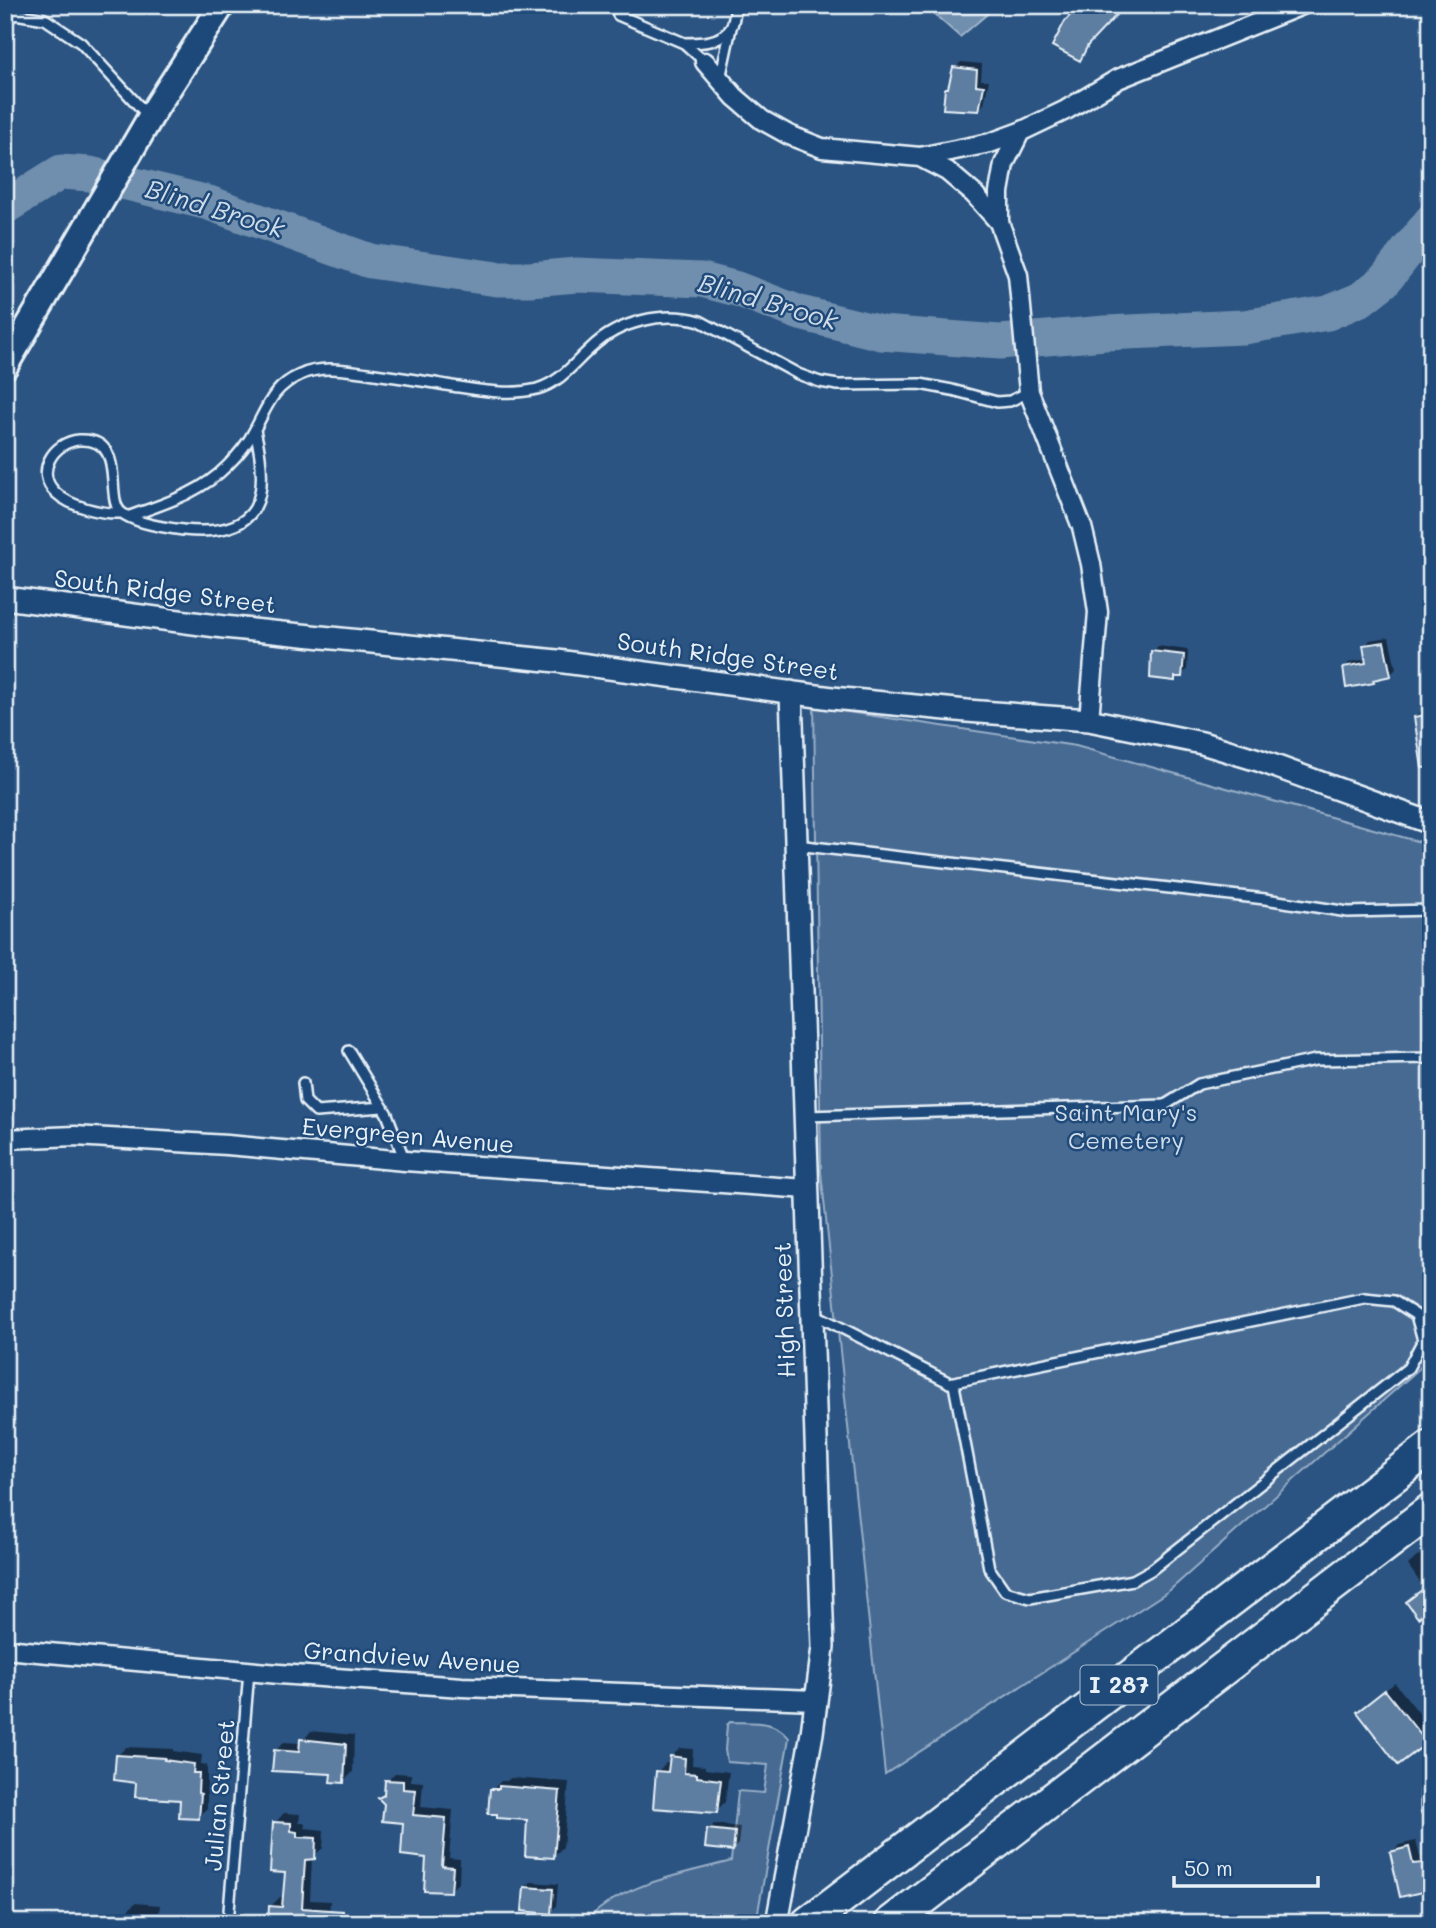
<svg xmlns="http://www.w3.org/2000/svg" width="1436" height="1928" font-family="Mali,sans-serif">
<rect width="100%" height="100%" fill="#2b5482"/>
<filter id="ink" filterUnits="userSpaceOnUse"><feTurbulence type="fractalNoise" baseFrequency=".0143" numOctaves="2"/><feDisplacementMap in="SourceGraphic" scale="14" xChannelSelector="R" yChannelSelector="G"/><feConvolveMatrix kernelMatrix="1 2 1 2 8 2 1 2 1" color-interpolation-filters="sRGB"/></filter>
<g filter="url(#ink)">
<!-- green -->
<path fill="#476b93" stroke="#98aec6" stroke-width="2" d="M 814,707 L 1076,746 L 1431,845 L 1431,1358 L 1170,1590 L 885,1774 L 821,1172 Z
M 730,1722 C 752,1723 775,1719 789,1738 L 756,1923 L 584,1923 C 621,1883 681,1875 731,1861 L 738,1791 L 764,1793 L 768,1765 L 727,1762 L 725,1750 L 727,1725 Z"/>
<!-- water -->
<path fill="#708ead" stroke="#a0b6cb" stroke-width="2" d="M 924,5 L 998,5 L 960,37 Z"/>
<!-- shadow -->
<path fill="#0007" d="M 961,62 L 982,64 L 981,80 L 989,80 L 984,104 L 978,110 L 947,88 L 951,85 L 955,68 Z
M 1389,637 L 1396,669 L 1390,675 L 1377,677 L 1373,681 L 1344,668 L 1350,662 L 1367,659 L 1365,646 L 1370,640 Z
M 1158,646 L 1188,650 L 1187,670 L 1181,675 L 1174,679 L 1152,652 Z
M 1431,710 L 1431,751 L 1416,717 L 1421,711 Z
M 1428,1547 L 1431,1550 L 1431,1606 L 1408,1602 L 1423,1587 L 1408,1565 Z
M 1395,1683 L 1431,1728 L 1431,1736 L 1425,1742 L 1368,1703 Z
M 311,1731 L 354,1735 L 353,1772 L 344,1781 L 333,1772 L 275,1751 L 284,1742 L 301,1743 Z
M 126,1747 L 173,1749 L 173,1751 L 202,1755 L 201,1764 L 207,1765 L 207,1808 L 198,1817 L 182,1799 L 138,1781 L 117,1756 Z
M 680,1748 L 693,1749 L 692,1765 L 705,1766 L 705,1769 L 729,1772 L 725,1802 L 716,1811 L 657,1772 L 666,1763 L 671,1763 L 671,1757 Z
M 395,1773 L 411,1774 L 411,1781 L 423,1782 L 421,1807 L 453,1810 L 449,1858 L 460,1859 L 459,1882 L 450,1891 L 405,1821 L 380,1798 L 386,1793 L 387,1781 Z
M 510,1778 L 569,1782 L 563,1847 L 554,1856 L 529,1818 L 492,1790 L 501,1781 L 507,1781 Z
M 284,1813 L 300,1814 L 299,1823 L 305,1823 L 305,1828 L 324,1830 L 323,1848 L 312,1857 L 310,1900 L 330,1901 L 329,1919 L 271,1906 L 280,1897 L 285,1898 L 287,1872 L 275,1823 Z
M 714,1824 L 740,1827 L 738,1844 L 733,1849 L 709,1830 Z
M 1416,1841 L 1420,1857 L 1431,1857 L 1431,1923 L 1427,1923 L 1421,1890 L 1392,1852 L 1399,1845 Z
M 531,1882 L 558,1884 L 556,1906 L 551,1912 L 525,1887 Z
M 135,1903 L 160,1905 L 158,1922 L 163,1923 L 125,1923 L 126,1912 Z"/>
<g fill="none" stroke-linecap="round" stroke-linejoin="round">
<!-- river -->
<path stroke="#708ead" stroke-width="35" d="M 5,207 L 61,172 L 90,174 L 209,203 L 370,261 L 497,279 L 530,279 L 577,275 L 702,280 L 737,289 L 800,313 L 881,333 L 1000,342 L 1105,333 L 1244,327 L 1328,313 L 1361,299 L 1384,281 L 1431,221"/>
</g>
<!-- building -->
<path fill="#5d7da1" stroke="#e8f1f8" stroke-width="2" d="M 1079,5 L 1126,5 L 1088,45 L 1080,61 L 1052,46 L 1065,21 Z
M 953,67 L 977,70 L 976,85 L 984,86 L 979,111 L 943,109 L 945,88 L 948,88 Z
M 1384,642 L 1391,676 L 1373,680 L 1374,683 L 1346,688 L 1343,667 L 1366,663 L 1363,645 Z
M 1151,651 L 1184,655 L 1182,677 L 1175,677 L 1175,681 L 1150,678 Z
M 1431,714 L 1431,767 L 1422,768 L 1414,717 Z
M 1431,1583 L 1431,1608 L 1418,1618 L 1406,1602 Z
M 1385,1690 L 1427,1743 L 1398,1765 L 1357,1712 Z
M 300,1739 L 346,1744 L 344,1783 L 330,1782 L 331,1774 L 272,1771 L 274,1750 L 299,1752 Z
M 116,1755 L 165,1758 L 164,1760 L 194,1764 L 193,1773 L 199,1773 L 198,1793 L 201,1794 L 199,1819 L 179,1818 L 180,1800 L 135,1797 L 136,1783 L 114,1780 Z
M 670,1756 L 685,1758 L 684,1773 L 697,1774 L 697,1777 L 721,1780 L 717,1813 L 653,1808 L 656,1771 L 668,1772 Z
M 385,1780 L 403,1781 L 403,1789 L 416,1790 L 413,1815 L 446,1818 L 442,1866 L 453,1867 L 451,1892 L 424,1891 L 426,1858 L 401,1855 L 403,1823 L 382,1821 L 384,1804 L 378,1798 L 384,1795 Z
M 499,1786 L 560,1791 L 554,1858 L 525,1856 L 527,1820 L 497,1818 L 497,1814 L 488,1814 L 490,1789 L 499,1789 Z
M 273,1822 L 291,1823 L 291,1831 L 297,1832 L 297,1837 L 316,1838 L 315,1859 L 305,1860 L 302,1908 L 343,1911 L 343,1923 L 268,1923 L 269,1906 L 282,1907 L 285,1873 L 270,1872 Z
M 707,1829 L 735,1832 L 733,1851 L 705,1848 Z
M 1409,1847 L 1413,1864 L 1431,1862 L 1431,1890 L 1400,1897 L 1390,1852 Z
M 524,1887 L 553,1889 L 551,1914 L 522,1911 Z"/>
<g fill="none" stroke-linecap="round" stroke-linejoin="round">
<!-- service casing -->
<g stroke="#e8f1f8" stroke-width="14">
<path id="service" d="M 618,15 L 684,43 L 705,62
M 5,21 L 15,14 L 45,19 L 81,43 L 149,117
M 684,43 C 700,43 721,43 731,28 C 734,22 735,12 736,5
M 720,79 L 731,28
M 121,513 C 102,514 71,507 56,493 C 34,473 53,442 79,440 C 129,437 103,500 122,513 C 135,523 167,528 183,530 C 262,538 271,497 255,430
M 130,516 C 166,503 201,493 228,465 C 238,455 248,443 254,431 C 267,408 272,387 300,375 C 321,365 346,370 368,373 C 396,377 424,381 452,386 C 480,390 509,396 537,389 C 561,382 573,364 591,348 C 619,321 663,311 700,321 L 798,374 L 820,382 L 838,385 L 920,384 L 952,390 L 997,402 L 1010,401 L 1029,392
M 796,845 L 1265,899 L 1348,912 L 1431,910
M 349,1051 L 387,1114 L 405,1161
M 303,1083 L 305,1101 L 316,1112 L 383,1107
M 807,1116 L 1165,1105 L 1199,1084 L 1316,1060 L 1431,1058
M 812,1313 L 954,1385 L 989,1568 L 1005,1591 L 1030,1598 L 1133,1580 L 1151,1570 L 1408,1368 L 1423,1340 L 1416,1315 L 1394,1301 L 1364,1298 L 949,1383
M 228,1923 L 249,1671"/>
</g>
<!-- minor casing -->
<g stroke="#e8f1f8" stroke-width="23">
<path id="minor" d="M 705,62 L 735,97 L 762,120 L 789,135 L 822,148 L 920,157 L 990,143 L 1020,132 L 1066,110 L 1118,79 L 1302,5
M 920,157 L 947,171 L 974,194 L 999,222 L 1018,275 L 1029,392 L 1082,527 L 1091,564 L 1098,612 L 1089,720
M 999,222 L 999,192 L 1004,164 L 1020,132
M 5,1139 L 75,1136 L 227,1145 L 405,1161 L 807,1189
M 5,1649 L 279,1674 L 462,1687 L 816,1700
M 1431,1792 L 1431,1809"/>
</g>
<!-- tertiary casing -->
<g stroke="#e8f1f8" stroke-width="26">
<path id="tertiary" d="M 5,598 L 224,627 L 557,661 L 832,698 L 967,711 L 1089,720 L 1202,743 L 1258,760 L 1431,823
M 777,1923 L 812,1733 L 823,1647 L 791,692"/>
</g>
<!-- secondary casing -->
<g stroke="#e8f1f8" stroke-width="30">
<path id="secondary" d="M 5,366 L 157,106 L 222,5"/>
</g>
<!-- motorway casing -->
<g stroke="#e8f1f8" stroke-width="37">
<path id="motorway" d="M 808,1923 L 1431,1447
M 891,1923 L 1431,1510"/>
</g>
<!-- service -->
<use href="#service" stroke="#1f4a7a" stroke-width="9"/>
<!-- minor -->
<use href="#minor" stroke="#1f4a7a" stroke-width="18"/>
<!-- tertiary -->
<use href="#tertiary" stroke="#1f4a7a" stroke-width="21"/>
<!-- secondary -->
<use href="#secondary" stroke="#1f4a7a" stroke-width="24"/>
<!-- motorway -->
<use href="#motorway" stroke="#1f4a7a" stroke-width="32"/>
</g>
</g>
<g text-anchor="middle" stroke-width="5" stroke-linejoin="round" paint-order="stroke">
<!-- shield labels -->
<rect fill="#1f4a7a" stroke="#acbfd2" stroke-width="2" x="1080.5" y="1665.5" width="77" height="39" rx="5"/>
<g font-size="23" font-weight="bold" fill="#e8f1f8">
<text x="1119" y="1693">I 287</text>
</g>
<!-- street labels -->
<g font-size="24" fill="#e8f1f8" stroke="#1f4a7a">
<text transform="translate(165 592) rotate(7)" y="8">South Ridge Street</text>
<text transform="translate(728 657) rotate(8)" y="8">South Ridge Street</text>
<text transform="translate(408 1136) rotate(5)" y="8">Evergreen Avenue</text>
<text transform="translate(785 1310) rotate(-92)" y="8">High Street</text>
<text transform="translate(412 1658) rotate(4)" y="8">Grandview Avenue</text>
<text transform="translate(220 1795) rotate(-85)" y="8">Julian Street</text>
</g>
<!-- park labels -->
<g font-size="24" fill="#d0dde9" stroke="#1f4a7a">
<text x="1126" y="1121">Saint Mary's<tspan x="1126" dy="28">Cemetery</tspan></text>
</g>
<!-- water labels -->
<g font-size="26" font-style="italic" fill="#d0dde9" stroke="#1f4a7a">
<text transform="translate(215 209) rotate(17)" y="9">Blind Brook</text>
<text transform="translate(768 302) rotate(16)" y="9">Blind Brook</text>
</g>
</g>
<!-- margin -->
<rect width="1436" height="1928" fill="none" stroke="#1f4a7a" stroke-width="28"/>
<rect x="14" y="14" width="1408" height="1900" fill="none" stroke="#e8f1f8" stroke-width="2.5" filter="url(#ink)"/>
<!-- scale -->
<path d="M1174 1876v10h144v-10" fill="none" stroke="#e8f1f8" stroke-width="3.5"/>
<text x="1184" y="1876" font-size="21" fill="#e8f1f8" stroke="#1f4a7a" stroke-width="5" paint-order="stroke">50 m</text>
</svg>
